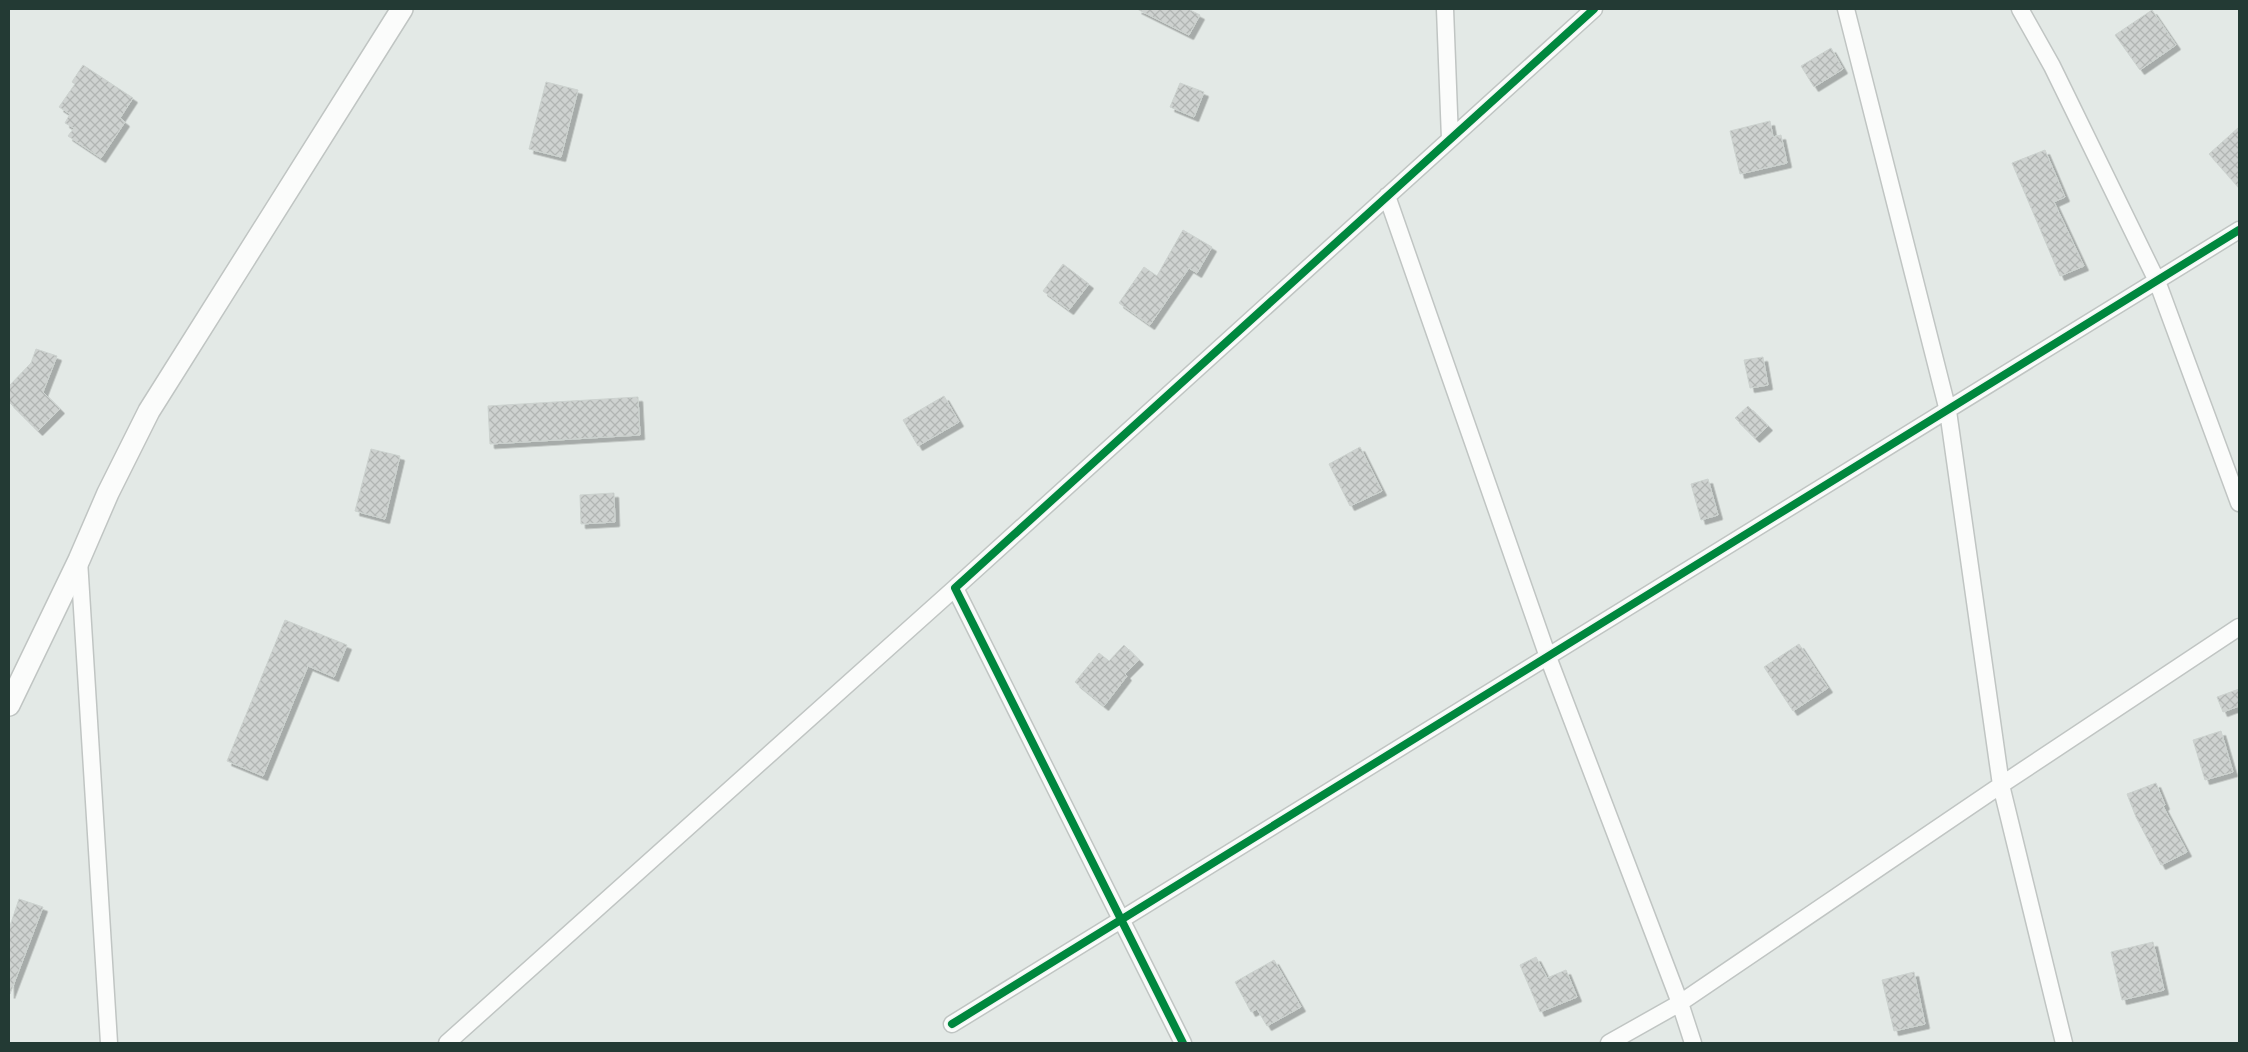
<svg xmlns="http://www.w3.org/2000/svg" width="2248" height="1052" font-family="Figtree,sans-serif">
<defs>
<pattern id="building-cross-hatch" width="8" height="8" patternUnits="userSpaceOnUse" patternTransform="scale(1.25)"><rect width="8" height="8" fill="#ced2d0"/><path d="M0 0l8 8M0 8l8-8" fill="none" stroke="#b1b5b3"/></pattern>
<filter id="shadow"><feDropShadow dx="4.5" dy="4.5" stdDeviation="0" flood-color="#0004"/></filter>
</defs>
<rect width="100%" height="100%" fill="#e3e9e6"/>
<!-- building -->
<path fill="url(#building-cross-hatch)" stroke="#ccd2cf" filter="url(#shadow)" d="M 1137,9 L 1188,9 L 1200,15 L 1189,35 Z
M 2152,10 L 2176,45 L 2140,70 L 2115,35 Z
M 1831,48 L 1843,69 L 1814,87 L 1801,66 Z
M 83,65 L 133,98 L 120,118 L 125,122 L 101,158 L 68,136 L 74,128 L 65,123 L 70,114 L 59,107 L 75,84 L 72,82 Z
M 546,82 L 578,90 L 561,157 L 529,149 Z
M 1180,83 L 1204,92 L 1194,117 L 1170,107 Z
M 1770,121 L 1773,137 L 1781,135 L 1787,163 L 1740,174 L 1730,131 Z
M 2239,127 L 2239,188 L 2209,154 Z
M 2045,150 L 2065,197 L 2054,202 L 2084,266 L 2060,276 L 2012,163 Z
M 1183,230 L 1212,247 L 1197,273 L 1189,268 L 1150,325 L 1119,303 L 1144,267 L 1157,276 Z
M 1063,264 L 1089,284 L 1069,310 L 1043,291 Z
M 36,349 L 57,356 L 43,392 L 60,409 L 38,431 L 9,402 L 9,386 L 31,363 Z
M 1763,357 L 1768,385 L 1750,388 L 1744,360 Z
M 944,396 L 959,422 L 918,446 L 903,420 Z
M 638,397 L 640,435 L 490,444 L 488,406 Z
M 1748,406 L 1768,426 L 1755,438 L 1735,418 Z
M 1360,447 L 1382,491 L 1350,506 L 1329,464 Z
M 371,449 L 400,456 L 385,519 L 355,511 Z
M 1708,479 L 1718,515 L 1701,520 L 1691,484 Z
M 614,493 L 615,522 L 581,524 L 580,495 Z
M 285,620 L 347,645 L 334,677 L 308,666 L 263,776 L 227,761 Z
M 1799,644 L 1828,688 L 1793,711 L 1764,667 Z
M 1124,645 L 1139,660 L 1125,674 L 1127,676 L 1104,706 L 1075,682 L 1099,653 L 1109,661 Z
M 2239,689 L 2239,706 L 2223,712 L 2217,697 Z
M 2221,731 L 2233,772 L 2205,780 L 2193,740 Z
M 2156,783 L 2165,805 L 2163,806 L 2187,852 L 2161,865 L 2136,817 L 2127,794 Z
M 19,899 L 43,907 L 10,994 L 9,929 Z
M 2153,942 L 2164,990 L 2122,1000 L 2111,952 Z
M 1536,957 L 1547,978 L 1566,970 L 1577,997 L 1540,1012 L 1520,965 Z
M 1274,960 L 1301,1007 L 1267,1026 L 1257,1009 L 1251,1012 L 1235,982 Z
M 1914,972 L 1925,1024 L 1894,1031 L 1882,980 Z"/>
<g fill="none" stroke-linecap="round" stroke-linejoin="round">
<!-- minor casing -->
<g stroke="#c0c5c3" stroke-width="19">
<path id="minor" d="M 1445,9 L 1450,139
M 1846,9 L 1948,411 L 2001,785 L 2064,1043
M 2020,9 L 2052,66 L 2157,281 L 2239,503
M 1387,196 L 1548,657 L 1680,1003 L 1693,1043
M 79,560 L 109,1043
M 952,1024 L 2239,230
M 447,1043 L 955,588
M 1183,1043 L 955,588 L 1594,9
M 1609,1043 L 1680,1003 L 2001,785 L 2239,627"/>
</g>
<!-- tertiary casing -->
<g stroke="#c0c5c3" stroke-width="24">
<path id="tertiary" d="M 9,705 L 79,560 L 108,493 L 149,411 L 402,9"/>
</g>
<!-- minor -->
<use href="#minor" stroke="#fbfcfb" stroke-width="16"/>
<!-- tertiary -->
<use href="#tertiary" stroke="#fbfcfb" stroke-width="21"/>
<!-- cycleway casing -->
<g stroke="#f2f7f5" stroke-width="11">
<path id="cycleway" d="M 952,1024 L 2239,230
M 1183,1043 L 955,588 L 1594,9"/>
</g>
<!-- cycleway -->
<use href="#cycleway" stroke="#00873e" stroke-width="8"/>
</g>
<!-- border -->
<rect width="2248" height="1052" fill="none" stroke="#233a34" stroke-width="20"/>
</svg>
